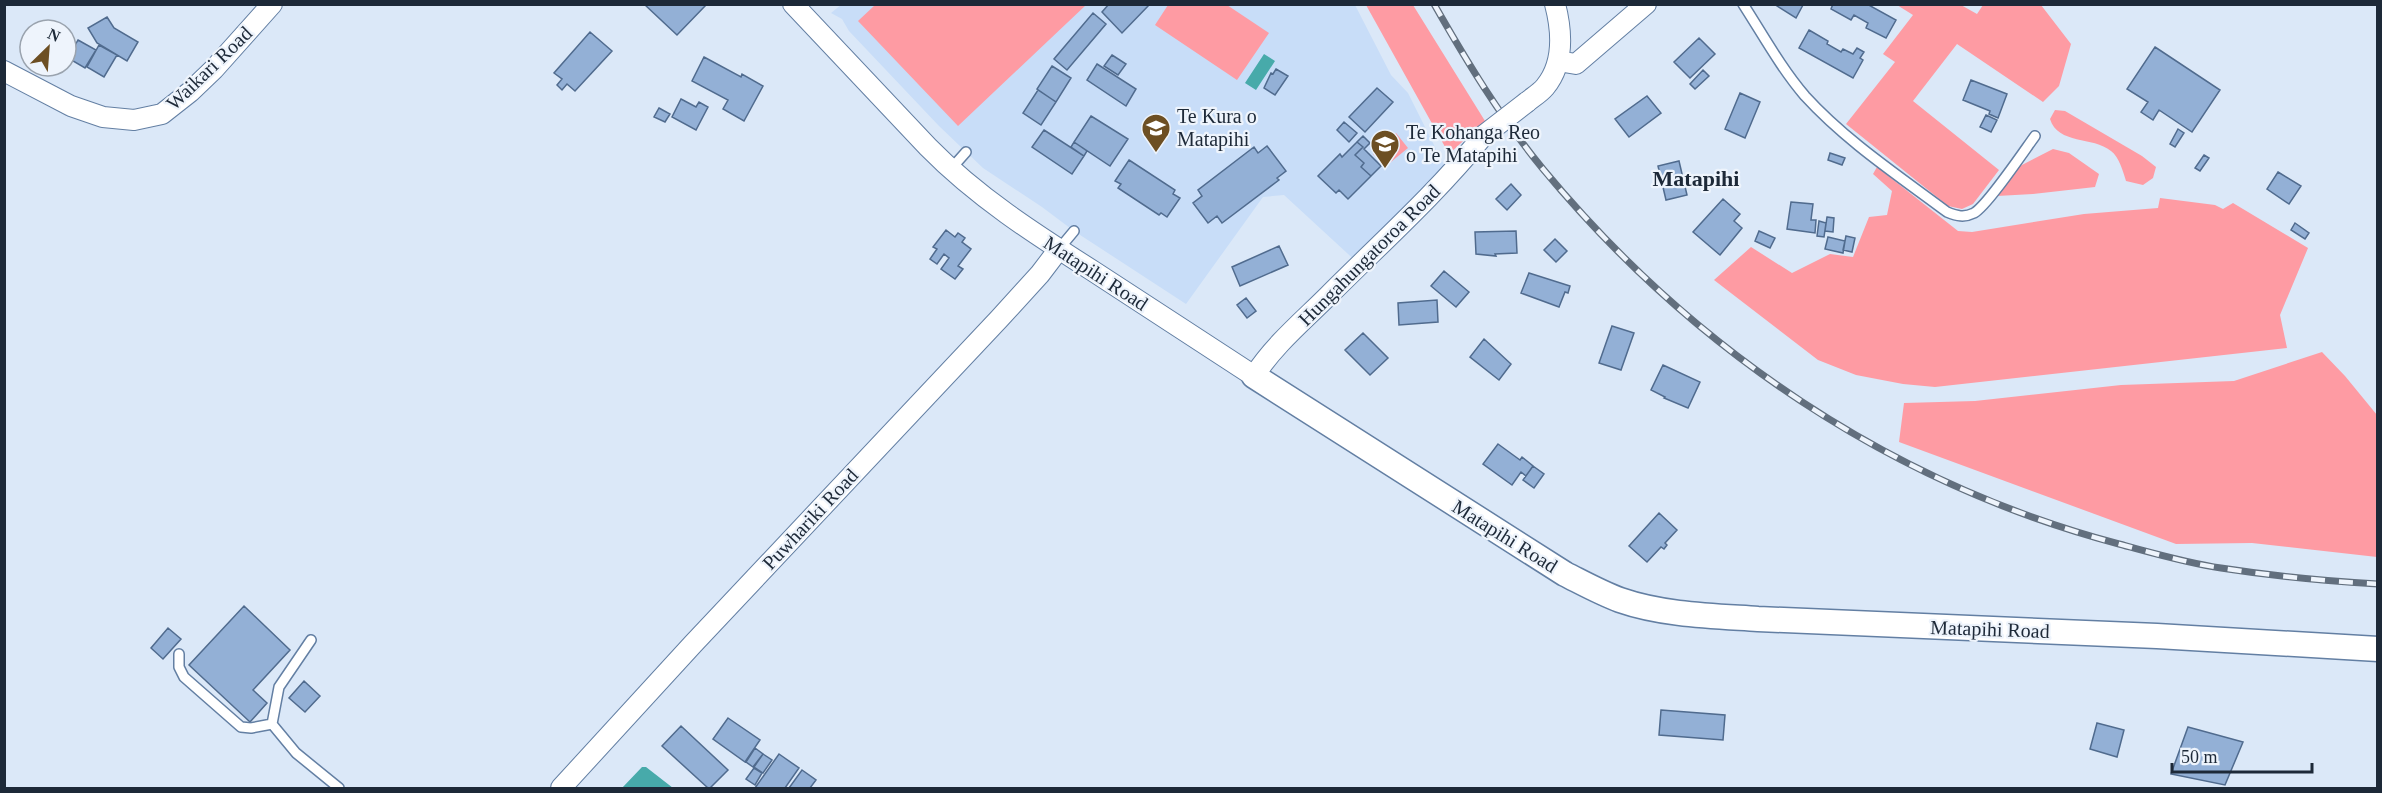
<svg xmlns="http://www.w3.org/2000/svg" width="2382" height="793" font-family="Georgia,serif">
<rect width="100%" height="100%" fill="#dbe8f8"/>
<!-- built -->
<path fill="#c8ddf8" d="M 842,4 L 1355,5 L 1391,75 L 1408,93 L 1443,163 L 1447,178 L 1360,265 L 1284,195 L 1263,197 L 1186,304 L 1074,231 L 1042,207 L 983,168 L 939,126 L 849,31 L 842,19 L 831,13 Z"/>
<!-- green -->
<path fill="#fe9ba3" d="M 875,5 L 875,4 L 1086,5 L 958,126 L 858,21 Z
M 1168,5 L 1227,5 L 1269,33 L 1237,80 L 1155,25 Z
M 1366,5 L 1413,5 L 1485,121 L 1449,154 Z
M 1897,5 L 1961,5 L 1977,14 L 1983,5 L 2041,5 L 2071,44 L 2059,86 L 2043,102 L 1957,44 L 1913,101 L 1999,170 L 1973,204 L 1962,209 L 1948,206 L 1846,124 L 1895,62 L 1883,54 L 1913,15 Z
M 2055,110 L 2065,111 L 2142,156 L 2156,167 L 2153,178 L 2143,185 L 2126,181 C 2123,171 2119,157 2111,151 C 2093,136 2058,145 2050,119 Z
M 1396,133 L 1408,148 L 1386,166 L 1373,154 Z
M 2053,149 L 2069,153 L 2099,174 L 2095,187 L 2033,194 L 1997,196 L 2020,166 Z
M 1877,167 L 1958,231 L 1972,232 L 2084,214 L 2158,208 L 2160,198 L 2215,205 L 2223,209 L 2233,203 L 2308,248 L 2280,315 L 2287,348 L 1935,387 L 1903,384 L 1856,375 L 1818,360 L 1714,280 L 1751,247 L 1792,273 L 1830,254 L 1853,257 L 1869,217 L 1887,215 L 1892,191 L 1873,174 Z
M 2322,352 L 2345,376 L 2377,415 L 2377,557 L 2252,543 L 2176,544 L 1899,442 L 1904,403 L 1975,401 L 2121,385 L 2234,381 Z"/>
<!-- water -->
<path fill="#47aaaa" d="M 1264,54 L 1275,61 L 1256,90 L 1245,83 Z
M 642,767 L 646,767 L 673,788 L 622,788 Z"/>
<!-- building -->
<path fill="#93b0d6" stroke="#506b8e" stroke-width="1.5" d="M 644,4 L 705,4 L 706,5 L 677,35 Z
M 1109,4 L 1150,4 L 1122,33 L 1102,12 Z
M 1774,4 L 1802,4 L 1803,5 L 1796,18 Z
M 1833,4 L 1867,4 L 1896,20 L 1886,38 L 1866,28 L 1868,23 L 1854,15 L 1851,20 L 1831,9 Z
M 1093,13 L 1106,24 L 1067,70 L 1054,59 Z
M 107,17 L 114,28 L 138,42 L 127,61 L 97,43 L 88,28 Z
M 1809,30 L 1828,41 L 1827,44 L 1841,52 L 1843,49 L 1853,54 L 1857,48 L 1864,52 L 1860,58 L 1863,60 L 1853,78 L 1799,48 Z
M 590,32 L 612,51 L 575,91 L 567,84 L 562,90 L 557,85 L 562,79 L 554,73 Z
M 1699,38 L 1715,54 L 1690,78 L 1674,62 Z
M 78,40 L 96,50 L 85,68 L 68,58 Z
M 99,45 L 117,55 L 104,77 L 87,67 Z
M 2155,47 L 2220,90 L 2192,132 L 2159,110 L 2153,120 L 2141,112 L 2148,102 L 2127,89 Z
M 1112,55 L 1126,64 L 1118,75 L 1104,66 Z
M 704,57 L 741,77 L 742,74 L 763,86 L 744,121 L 723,109 L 728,100 L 692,81 Z
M 1097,64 L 1136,89 L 1126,106 L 1087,80 Z
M 1052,66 L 1071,78 L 1056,102 L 1037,89 Z
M 1276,69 L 1288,76 L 1275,95 L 1264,88 L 1271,73 L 1273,74 Z
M 1703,70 L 1709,76 L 1695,89 L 1690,84 Z
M 1971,80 L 2007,94 L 1998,118 L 1989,114 L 1990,111 L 1963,100 Z
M 1377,88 L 1393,102 L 1365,132 L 1349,117 Z
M 1038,90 L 1056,102 L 1041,125 L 1023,113 Z
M 1740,93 L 1760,102 L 1745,138 L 1725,129 Z
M 1647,96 L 1661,113 L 1629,137 L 1615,119 Z
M 681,99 L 696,107 L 699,102 L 708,107 L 696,130 L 672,117 Z
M 659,108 L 670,114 L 665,122 L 654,117 Z
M 1986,115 L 1997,120 L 1991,132 L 1980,127 Z
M 1091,116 L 1128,139 L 1110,166 L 1074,142 Z
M 1344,122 L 1357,133 L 1349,142 L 1337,130 Z
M 2178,129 L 2184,133 L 2175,147 L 2170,144 Z
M 1044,130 L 1084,156 L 1072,174 L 1032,147 Z
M 1363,136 L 1370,143 L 1364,149 L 1381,166 L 1371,176 L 1361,167 L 1364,163 L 1355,155 L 1363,147 L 1357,142 Z
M 1074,142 L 1087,151 L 1084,156 L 1071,147 Z
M 1357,142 L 1363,147 L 1355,155 L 1364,163 L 1361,167 L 1371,176 L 1348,199 L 1339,190 L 1336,193 L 1318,176 L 1340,154 L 1342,157 Z
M 1267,146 L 1286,171 L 1277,178 L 1279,180 L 1222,223 L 1217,216 L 1208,223 L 1193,203 L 1202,196 L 1198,190 L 1254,147 L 1258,153 Z
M 1830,153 L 1845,158 L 1842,165 L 1828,160 Z
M 2204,155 L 2209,158 L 2200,171 L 2195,168 Z
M 1129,160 L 1175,190 L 1173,194 L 1180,198 L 1167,217 L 1161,213 L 1159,215 L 1118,188 L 1121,184 L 1115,181 Z
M 1679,161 L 1687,195 L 1666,200 L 1658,166 Z
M 2278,172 L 2301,186 L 2289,204 L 2267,189 Z
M 1511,184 L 1521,195 L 1507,210 L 1496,199 Z
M 1723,199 L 1740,214 L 1734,221 L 1742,228 L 1720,255 L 1693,232 Z
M 1791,202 L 1813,204 L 1811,220 L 1816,220 L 1815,233 L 1787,229 Z
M 1827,217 L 1834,218 L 1833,232 L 1825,231 Z
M 1819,221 L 1826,223 L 1824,237 L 1817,236 Z
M 2295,223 L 2309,233 L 2305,239 L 2291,230 Z
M 946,230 L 955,237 L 958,233 L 965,238 L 962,242 L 971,249 L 958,266 L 963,269 L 955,279 L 941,269 L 949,258 L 944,254 L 937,264 L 930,259 L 937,249 L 933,247 Z
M 1516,231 L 1517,253 L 1495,254 L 1496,256 L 1476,254 L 1475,232 Z
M 1759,231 L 1775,238 L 1770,248 L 1755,241 Z
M 1846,236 L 1855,238 L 1852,252 L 1843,250 Z
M 1828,237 L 1845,241 L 1843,253 L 1825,249 Z
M 1555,239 L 1567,251 L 1556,262 L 1544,250 Z
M 1279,246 L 1288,265 L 1240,286 L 1232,267 Z
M 1444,271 L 1469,292 L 1456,307 L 1431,286 Z
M 1529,273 L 1570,286 L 1568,293 L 1565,292 L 1559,307 L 1521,293 Z
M 1246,298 L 1256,311 L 1247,318 L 1237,305 Z
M 1437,300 L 1438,322 L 1399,325 L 1398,303 Z
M 1612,326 L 1634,333 L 1621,370 L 1599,363 Z
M 1363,333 L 1388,358 L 1370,375 L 1345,350 Z
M 1484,339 L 1511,364 L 1499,380 L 1470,357 Z
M 1663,365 L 1700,382 L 1688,408 L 1664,398 L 1665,397 L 1651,390 Z
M 1498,444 L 1520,460 L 1522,457 L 1533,466 L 1526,476 L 1521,472 L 1512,485 L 1483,464 Z
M 1533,466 L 1544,474 L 1534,488 L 1523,480 Z
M 1659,513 L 1677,530 L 1665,543 L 1667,545 L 1664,549 L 1661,547 L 1647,562 L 1629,546 Z
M 244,606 L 290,650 L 253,690 L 267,703 L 250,722 L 189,665 Z
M 168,628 L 181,639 L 163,659 L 151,648 Z
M 304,681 L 320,696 L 305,712 L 289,698 Z
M 1661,710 L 1725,715 L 1723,740 L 1659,735 Z
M 728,718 L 760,740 L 745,762 L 713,739 Z
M 2097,723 L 2124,730 L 2117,757 L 2090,749 Z
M 681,726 L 728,770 L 710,788 L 708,788 L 662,746 Z
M 2188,727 L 2243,742 L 2225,785 L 2171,774 Z
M 755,748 L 763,754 L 753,767 L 746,762 Z
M 763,754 L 772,760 L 763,773 L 754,767 Z
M 779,754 L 799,768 L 785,788 L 755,788 Z
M 754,768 L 762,773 L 755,785 L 746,779 Z
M 802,770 L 816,780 L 810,788 L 789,788 Z"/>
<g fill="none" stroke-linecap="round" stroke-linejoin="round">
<!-- service casing -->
<g stroke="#637fa3" stroke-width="12">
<path id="service" d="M 1743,4 C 1763,35 1781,68 1805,96 C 1846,141 1899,176 1947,212 C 1957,216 1964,218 1974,213 C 1987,206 2024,151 2035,136
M 950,170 L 966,152
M 1059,249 L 1074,231
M 311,640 L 279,687 L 272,724 L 296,753 L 339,788
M 179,654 L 179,667 L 184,677 L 241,727 L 251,728 L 272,724"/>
</g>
<!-- minor casing -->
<g stroke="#637fa3" stroke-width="22">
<path id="minor" d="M 793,4 L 928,147 C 977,197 1035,234 1093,271 C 1147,306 1200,341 1254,376 C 1274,345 1303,321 1329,295 C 1381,243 1436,194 1483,136
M 1558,61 L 1576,64 L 1646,4
M 4,71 L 71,106 L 103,117 L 134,120 L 162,114 L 190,92 L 214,69 L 272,4
M 1527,102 C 1533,97 1540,93 1545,87 C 1564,64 1562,31 1555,4
M 561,788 L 693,644 L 999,319 L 1040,274 L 1059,249"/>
</g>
<!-- tertiary casing -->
<g stroke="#637fa3" stroke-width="27">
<path id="tertiary" d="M 1254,376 L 1565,574 C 1583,583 1601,593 1620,600 C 1663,615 1713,616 1758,619 L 2157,636 L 2378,649"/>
</g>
<!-- service -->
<use href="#service" stroke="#fff" stroke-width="9"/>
<!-- minor -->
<use href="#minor" stroke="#fff" stroke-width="20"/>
<!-- tertiary -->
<use href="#tertiary" stroke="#fff" stroke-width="24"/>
<!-- rail casing -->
<g stroke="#626f7e" stroke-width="7">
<path id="rail" d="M 1434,4 C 1467,62 1501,118 1543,169 C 1693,350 1892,484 2119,544 C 2153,553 2187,563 2221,568 C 2273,576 2325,581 2378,584"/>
</g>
<!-- rail -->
<use href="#rail" stroke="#eef4fc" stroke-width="4.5" stroke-dasharray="14" stroke-linecap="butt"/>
<!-- minor-bridge casing -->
<g stroke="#637fa3" stroke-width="22" stroke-linecap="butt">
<path id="minor-bridge" d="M 1483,136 L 1527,102"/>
</g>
<!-- minor-bridge -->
<use href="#minor-bridge" stroke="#fff" stroke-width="20"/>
</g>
<!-- icons -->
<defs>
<g id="school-pin" transform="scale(1.5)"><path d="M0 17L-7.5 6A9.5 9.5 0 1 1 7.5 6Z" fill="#6d4f23" stroke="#eef4fc"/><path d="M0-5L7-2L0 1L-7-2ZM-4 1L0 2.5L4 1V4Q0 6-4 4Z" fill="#fff"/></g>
</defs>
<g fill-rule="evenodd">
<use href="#school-pin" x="1156" y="128"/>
<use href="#school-pin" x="1385" y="144"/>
</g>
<g text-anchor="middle" stroke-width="4.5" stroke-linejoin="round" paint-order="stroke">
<!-- street labels -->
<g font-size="20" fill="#1d2938" stroke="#eef4fc">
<text transform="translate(209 68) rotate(-44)" y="7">Waikari Road</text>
<text transform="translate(1369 255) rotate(-45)" y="7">Hungahungatoroa Road</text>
<text transform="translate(1096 273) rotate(33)" y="7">Matapihi Road</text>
<text transform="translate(810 519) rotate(-47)" y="7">Puwhariki Road</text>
<text transform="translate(1505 536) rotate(32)" y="7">Matapihi Road</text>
<text transform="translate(1990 629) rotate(2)" y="7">Matapihi Road</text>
</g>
<!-- poi labels -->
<g font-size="20" fill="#1d2938" stroke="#eef4fc" text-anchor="start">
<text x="1177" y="123">Te Kura o<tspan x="1177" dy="23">Matapihi</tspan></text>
<text x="1406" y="139">Te Kohanga Reo<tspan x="1406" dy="23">o Te Matapihi</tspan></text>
</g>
<!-- quarter labels -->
<g font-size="22" font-weight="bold" fill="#1d2938" stroke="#eef4fc">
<text x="1696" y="186">Matapihi</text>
</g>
</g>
<!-- border -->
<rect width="2382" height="793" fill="none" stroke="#1d2938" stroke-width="12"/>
<!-- north arrow -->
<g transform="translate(48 48) rotate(25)"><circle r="28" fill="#eef4fc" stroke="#9aa3ae" stroke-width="1.5"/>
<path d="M0-4.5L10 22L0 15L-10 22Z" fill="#6d4f23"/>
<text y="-9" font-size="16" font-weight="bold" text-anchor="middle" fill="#1d2938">N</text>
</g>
<!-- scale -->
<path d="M2172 763v9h140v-9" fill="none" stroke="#1d2938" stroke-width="3"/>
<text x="2181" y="763" font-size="18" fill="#1d2938" stroke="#eef4fc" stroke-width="4.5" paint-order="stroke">50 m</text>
</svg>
